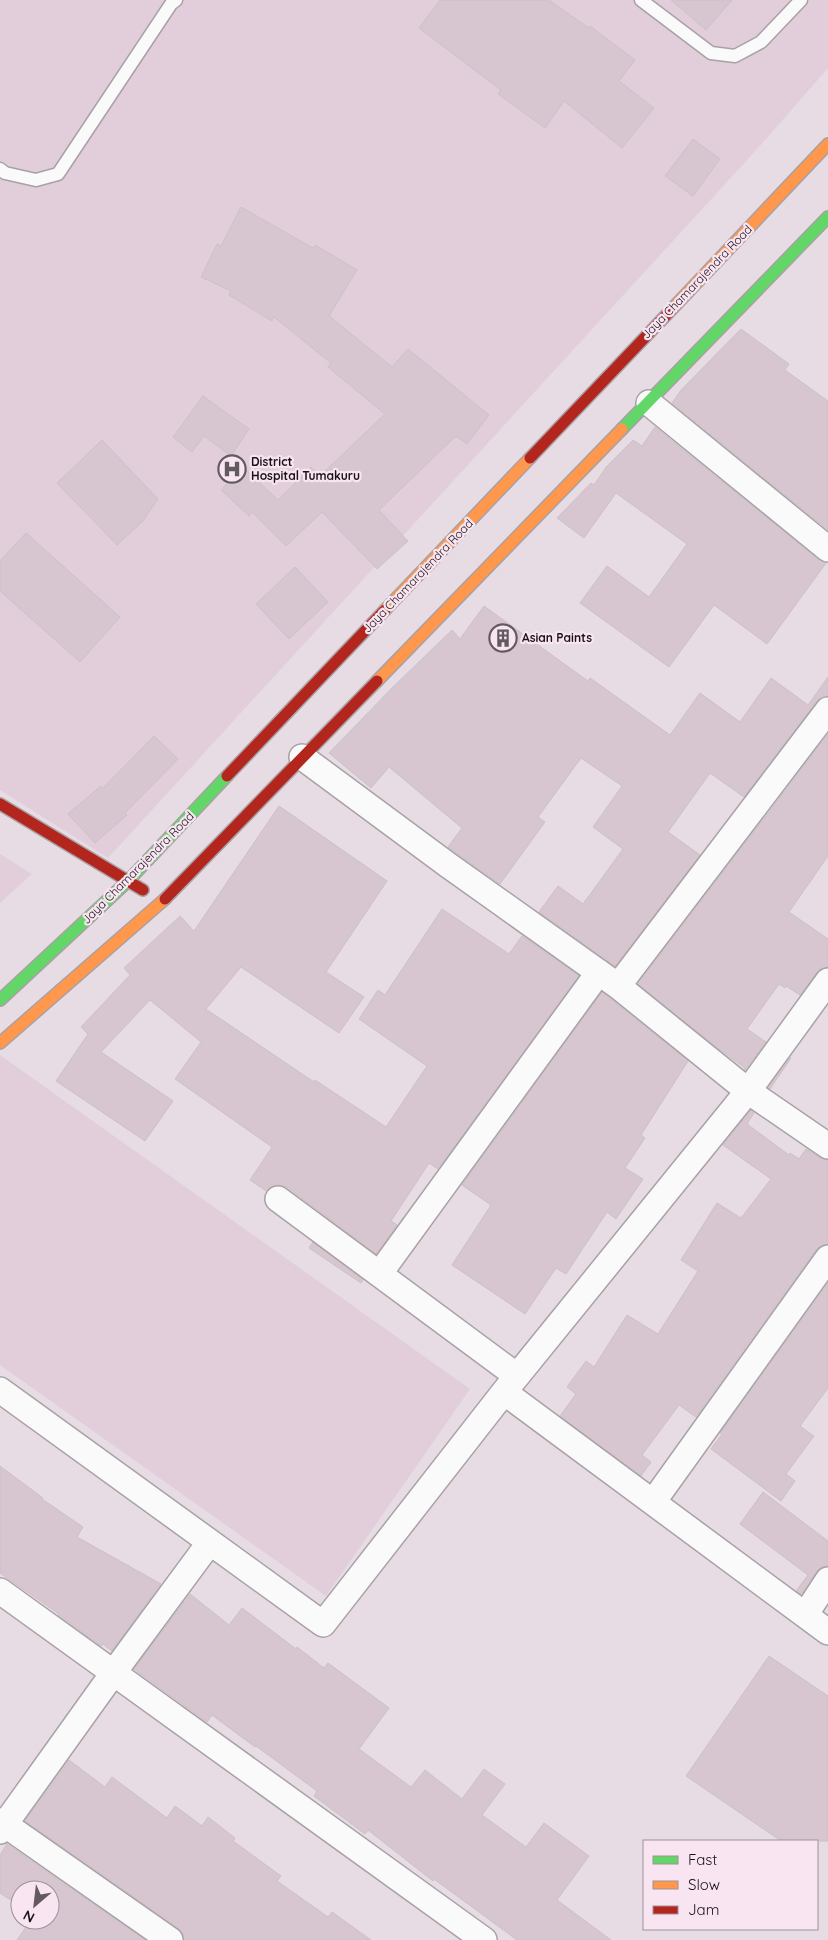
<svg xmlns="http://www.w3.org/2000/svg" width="828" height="1940" font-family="Quicksand,sans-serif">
<rect width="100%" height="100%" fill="#e7dce3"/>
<!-- built -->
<path fill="#e1ceda" d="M 0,0 L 828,0 L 828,68 L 758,148 L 108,858 L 0,790 Z
M 0,854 L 32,874 L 0,903 Z
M 0,1055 L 470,1389 L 326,1596 L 0,1365 Z"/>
<!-- building -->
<path fill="#d7c5d0" stroke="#cac2c7" d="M 440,0 L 549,0 L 589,28 L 590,26 L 635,60 L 619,81 L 654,108 L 622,148 L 564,101 L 545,128 L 498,94 L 501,90 L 419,28 Z
M 671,0 L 732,0 L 706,30 Z
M 693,139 L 720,159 L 693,196 L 665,176 Z
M 241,207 L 313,248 L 315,245 L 357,270 L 329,316 L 392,367 L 408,349 L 489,415 L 467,444 L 456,436 L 379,510 L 408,541 L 377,569 L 322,512 L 286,546 L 252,512 L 249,516 L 221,490 L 243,467 L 278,500 L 311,467 L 320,476 L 385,414 L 328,367 L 331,363 L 274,317 L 272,321 L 229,295 L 231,291 L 201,277 L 217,244 L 221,246 Z
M 741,329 L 789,364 L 785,370 L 828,401 L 828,530 L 672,403 L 682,389 Z
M 203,396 L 249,429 L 231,456 L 204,436 L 192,452 L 173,437 Z
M 655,427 L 819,560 L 826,563 L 767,644 L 714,605 L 669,667 L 580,603 L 607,566 L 649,597 L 687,544 L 616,493 L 584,538 L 557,518 L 591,483 L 594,485 L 607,466 L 633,440 L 642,446 Z
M 102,440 L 158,499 L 143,521 L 117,545 L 57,483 Z
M 26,533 L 120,617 L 80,662 L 0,591 L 0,561 Z
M 295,567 L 328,602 L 289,639 L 256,604 Z
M 484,606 L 588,681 L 590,678 L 670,735 L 700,693 L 740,722 L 771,678 L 808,705 L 828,677 L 828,696 L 822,697 L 817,701 L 744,797 L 710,773 L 668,832 L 700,855 L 615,966 L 539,912 L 558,886 L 583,904 L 623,849 L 593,827 L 622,786 L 581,758 L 538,817 L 545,822 L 500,884 L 448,847 L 462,828 L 389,767 L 371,788 L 329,753 L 393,687 L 452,630 L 460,639 Z
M 828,734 L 828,856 L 789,912 L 828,939 L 828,967 L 822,968 L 817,972 L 800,995 L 786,986 L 785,988 L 779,984 L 747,1029 L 766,1042 L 745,1070 L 745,1068 L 715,1046 L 638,984 Z
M 154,736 L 178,759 L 125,813 L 127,815 L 95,843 L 68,814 L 101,786 L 103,788 Z
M 279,806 L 387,881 L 326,972 L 364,997 L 339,1033 L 241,967 L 206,1009 L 314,1082 L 315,1080 L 386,1127 L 427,1066 L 359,1019 L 378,990 L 385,995 L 442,909 L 509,954 L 522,936 L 579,976 L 438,1169 L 429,1163 L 391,1221 L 397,1225 L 376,1254 L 287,1187 L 280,1185 L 273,1186 L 266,1191 L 250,1180 L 272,1147 L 175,1079 L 201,1042 L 150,1000 L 101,1052 L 173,1101 L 145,1141 L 56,1081 L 88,1034 L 81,1027 L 130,975 L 124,968 L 180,916 L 194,931 Z
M 602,992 L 688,1061 L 641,1135 L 645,1138 L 625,1168 L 643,1179 L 616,1219 L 607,1212 L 566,1274 L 556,1268 L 525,1314 L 452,1265 L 491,1205 L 462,1185 Z
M 790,1058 L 791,1058 L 770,1089 L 768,1088 Z
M 751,1110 L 754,1113 L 747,1124 L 789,1155 L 790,1153 L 799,1159 L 806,1149 L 820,1158 L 828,1160 L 828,1244 L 822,1245 L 816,1250 L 696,1417 L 679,1405 L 642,1455 L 651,1462 L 641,1476 L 560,1416 L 576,1394 L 567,1387 L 586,1361 L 594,1367 L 627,1315 L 658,1334 L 698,1271 L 681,1260 L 717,1203 L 741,1218 L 771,1179 L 723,1145 Z
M 313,1242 L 363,1280 L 361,1283 L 309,1248 Z
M 828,1283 L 828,1388 L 800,1426 L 814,1436 L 786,1474 L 795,1481 L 781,1501 L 711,1449 L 722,1434 L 720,1433 Z
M 0,1466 L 43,1498 L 42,1499 L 83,1527 L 77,1537 L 161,1584 L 112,1651 L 103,1644 L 101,1646 L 58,1615 L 59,1614 L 0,1573 Z
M 763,1492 L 828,1541 L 828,1566 L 821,1567 L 816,1572 L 801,1594 L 796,1591 L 808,1575 L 740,1524 Z
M 190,1594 L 229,1625 L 242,1608 L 296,1649 L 297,1647 L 324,1668 L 328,1663 L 389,1708 L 359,1749 L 411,1787 L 425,1770 L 462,1799 L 484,1769 L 505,1784 L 482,1815 L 526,1847 L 544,1823 L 589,1856 L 557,1900 L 611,1940 L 517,1940 L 434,1879 L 433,1881 L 368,1830 L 365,1834 L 314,1796 L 317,1791 L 256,1746 L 255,1747 L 212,1715 L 207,1722 L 134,1669 Z
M 769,1656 L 828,1696 L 828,1841 L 781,1841 L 686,1776 Z
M 69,1760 L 105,1787 L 112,1777 L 167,1818 L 175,1806 L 202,1826 L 208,1817 L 235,1838 L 233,1841 L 281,1876 L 277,1881 L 328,1917 L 332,1912 L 371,1940 L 184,1940 L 183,1934 L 178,1928 L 25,1821 Z
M 7,1844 L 145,1940 L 17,1940 L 31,1920 L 50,1920 L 50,1890 L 20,1890 L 20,1906 L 0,1893 L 0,1855 Z"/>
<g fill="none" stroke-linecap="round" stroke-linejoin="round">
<!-- lane casing -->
<g stroke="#a8a1a5" stroke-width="15">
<path id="lane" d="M 641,0 L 711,53 L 735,56 L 761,42 L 801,0
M 0,169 L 5,173 L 36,180 L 58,174 L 171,4 L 176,0"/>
</g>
<!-- street casing -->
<g stroke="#a8a1a5" stroke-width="28">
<path id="street" d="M 649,403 L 828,549
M 302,757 L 448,865 L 618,986 L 748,1091 L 828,1146
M 618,986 L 828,710
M 278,1199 L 517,1376
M 380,1273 L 599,972
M 0,1390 L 323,1624 L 504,1392 L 748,1091 L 828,981
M 504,1392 L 828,1632
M 653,1502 L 828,1258
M 0,1591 L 484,1940
M 805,1615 L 828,1580
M 0,1821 L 170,1940
M 0,1831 L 114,1672 L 210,1542"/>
</g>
<!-- fast casing -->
<g stroke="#a8a1a5" stroke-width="14">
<path id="fast" d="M 622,429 L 828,217
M 0,1000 L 128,881 L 227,776"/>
</g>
<!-- slow casing -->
<g stroke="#a8a1a5" stroke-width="14">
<path id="slow" d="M 672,309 L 828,144
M 385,610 L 530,458
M 377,681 L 622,429
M 0,1043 L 165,899"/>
</g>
<!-- jam casing -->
<g stroke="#a8a1a5" stroke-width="14">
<path id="jam" d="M 530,458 L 672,309
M 227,776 L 385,610
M 0,804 L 143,890
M 165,899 L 377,681"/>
</g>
<!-- lane -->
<use href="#lane" stroke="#fbfafb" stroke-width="12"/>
<!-- street -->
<use href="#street" stroke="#fbfafb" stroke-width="25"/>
<!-- fast -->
<use href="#fast" stroke="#63d668" stroke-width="11"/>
<!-- slow -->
<use href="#slow" stroke="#ff974d" stroke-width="11"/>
<!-- jam -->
<use href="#jam" stroke="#b3261e" stroke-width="11"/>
</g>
<!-- icons -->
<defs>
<g id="hospital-ring" transform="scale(1.4375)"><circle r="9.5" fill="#f8e5f1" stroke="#625a5f" stroke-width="1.5"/><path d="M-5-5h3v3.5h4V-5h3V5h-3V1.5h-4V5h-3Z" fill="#625a5f"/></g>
<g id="building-ring" transform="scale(1.4375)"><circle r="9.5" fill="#f8e5f1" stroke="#625a5f" stroke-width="1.5"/><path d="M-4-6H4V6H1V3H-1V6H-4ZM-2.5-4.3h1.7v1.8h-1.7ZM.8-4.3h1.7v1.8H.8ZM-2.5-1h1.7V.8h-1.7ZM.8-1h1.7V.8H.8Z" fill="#625a5f"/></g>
</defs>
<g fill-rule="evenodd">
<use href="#hospital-ring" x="232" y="469"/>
<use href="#building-ring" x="503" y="638"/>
</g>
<g text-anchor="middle" stroke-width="4.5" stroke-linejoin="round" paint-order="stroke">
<!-- street labels -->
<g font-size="12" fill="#1a1418" stroke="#f8e5f1">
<text transform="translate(697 282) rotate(-46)" y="4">Jaya Chamarajendra Road</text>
<text transform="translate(418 576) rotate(-46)" y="4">Jaya Chamarajendra Road</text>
<text transform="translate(138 868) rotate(-45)" y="4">Jaya Chamarajendra Road</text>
</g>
<!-- poi labels -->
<g font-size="12" font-weight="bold" fill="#1a1418" stroke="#f8e5f1" text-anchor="start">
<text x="251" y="466">District<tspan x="251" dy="14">Hospital Tumakuru</tspan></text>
<text x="522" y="642">Asian Paints</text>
</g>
</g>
<!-- legend -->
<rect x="643" y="1840" width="175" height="90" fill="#f8e5f1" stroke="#9f919a"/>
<rect x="653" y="1856" width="25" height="8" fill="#63d668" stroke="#9f919a"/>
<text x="688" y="1865" font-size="15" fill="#1a1418">Fast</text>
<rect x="653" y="1881" width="25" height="8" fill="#ff974d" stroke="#9f919a"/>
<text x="688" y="1890" font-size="15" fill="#1a1418">Slow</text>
<rect x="653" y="1906" width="25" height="8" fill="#b3261e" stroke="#9f919a"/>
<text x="688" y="1915" font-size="15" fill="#1a1418">Jam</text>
<!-- north arrow -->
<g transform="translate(35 1905) rotate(208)"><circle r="24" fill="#f8e5f1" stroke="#9f919a"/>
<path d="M0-4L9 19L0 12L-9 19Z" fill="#625a5f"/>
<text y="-8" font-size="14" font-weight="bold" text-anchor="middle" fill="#1a1418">N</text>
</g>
</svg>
